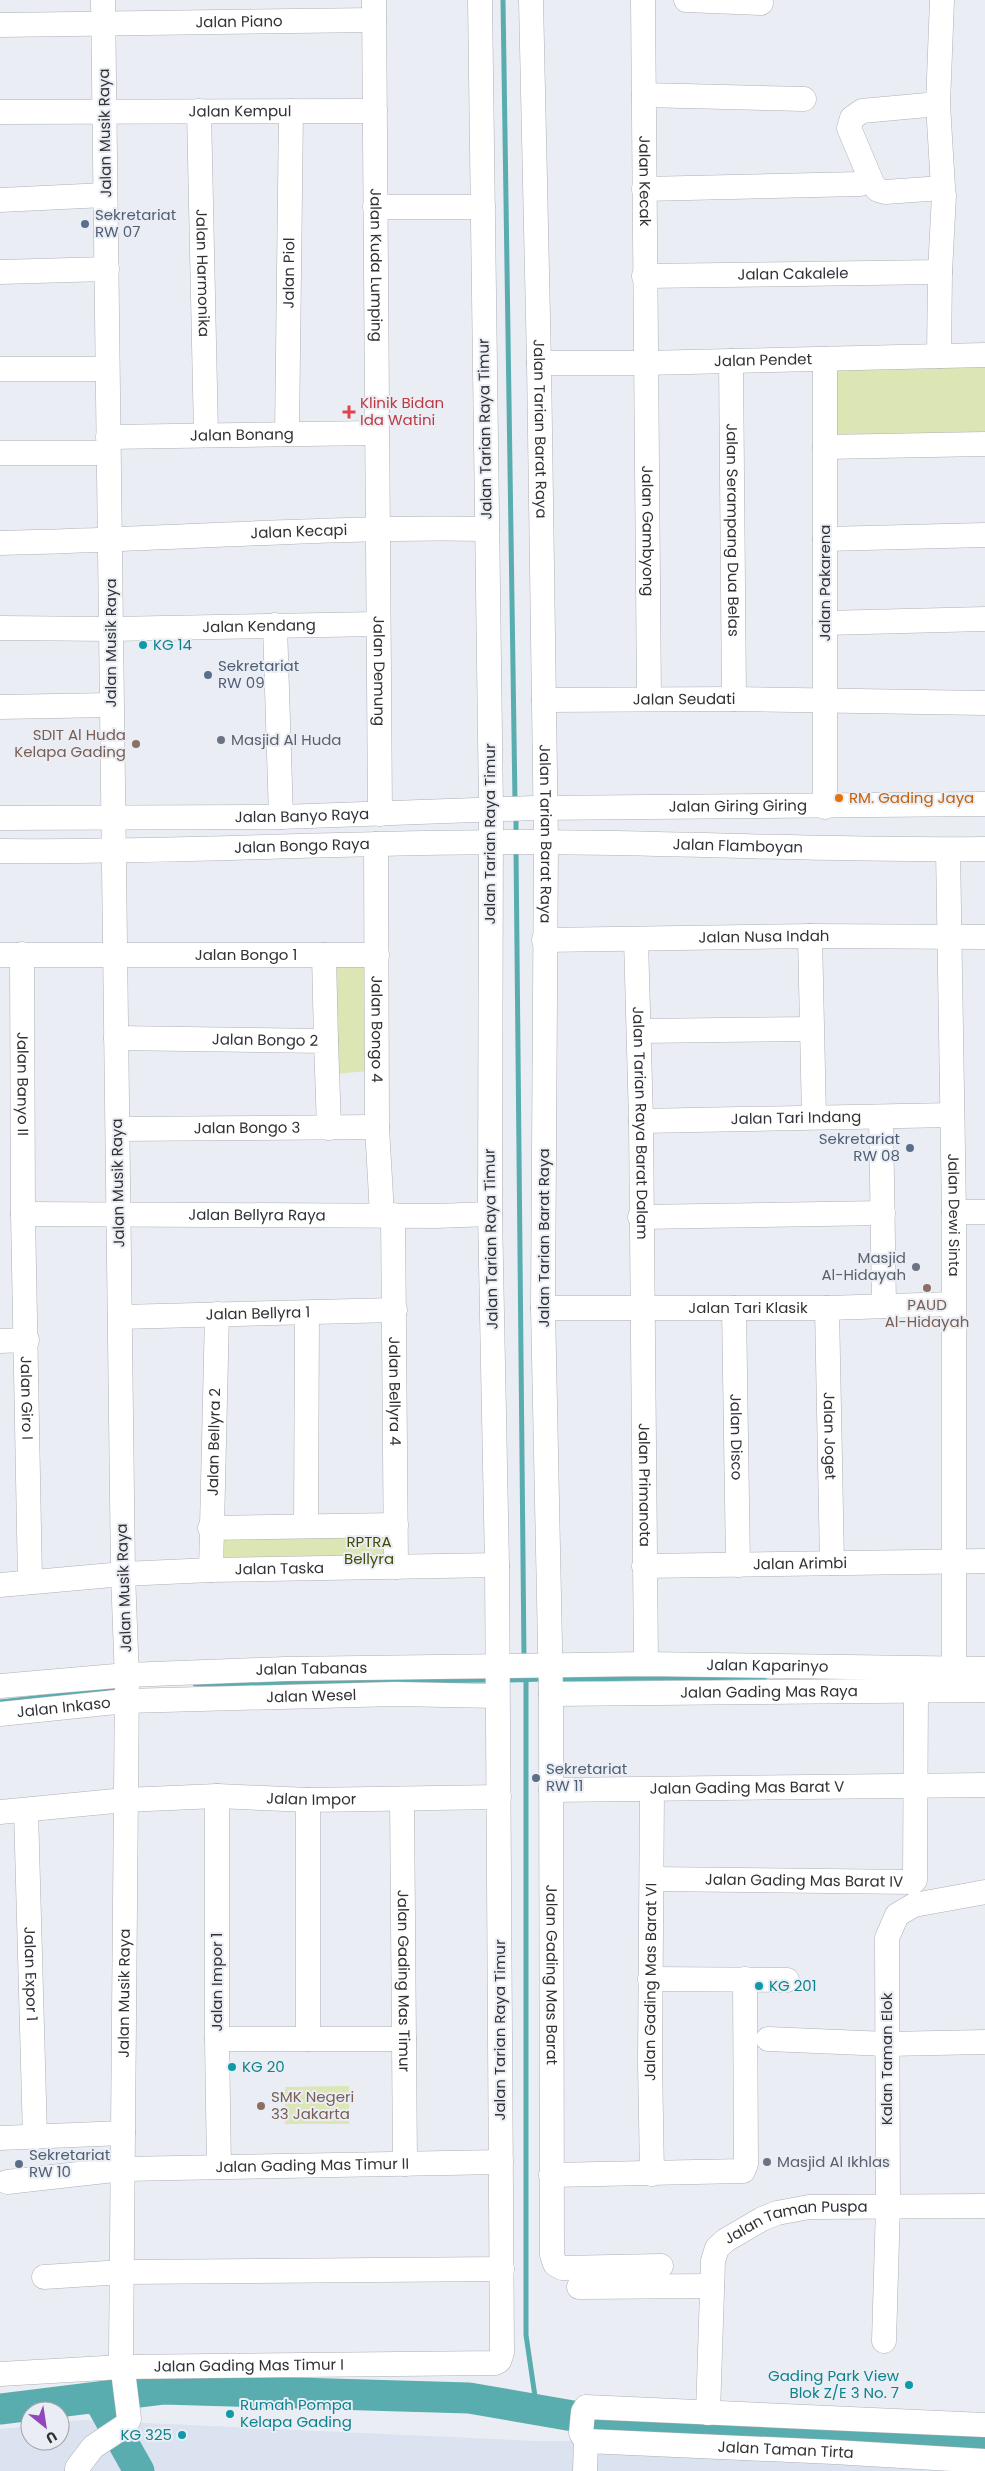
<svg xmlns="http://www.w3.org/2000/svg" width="985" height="2471" font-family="Poppins,sans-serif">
<rect width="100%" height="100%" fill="#eaeef4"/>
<!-- built -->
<path fill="#dae3ef" d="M 81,2420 L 536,2441 L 985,2441 L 985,2471 L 0,2471 L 0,2429 L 30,2426 L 30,2441 L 60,2441 L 60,2422 Z"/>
<!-- green -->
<path fill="#dbe6b4" d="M 985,363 L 985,436 L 832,438 L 831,365 Z
M 328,957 L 373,959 L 381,1070 L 334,1074 Z
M 387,1533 L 386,1567 L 216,1564 L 217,1536 Z
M 349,2086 L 349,2124 L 285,2124 L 285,2087 Z"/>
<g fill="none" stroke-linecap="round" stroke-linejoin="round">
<!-- stream -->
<path stroke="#5aadaf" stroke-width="5" d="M 503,0 L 515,802
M 516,815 L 516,837
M 516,848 L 524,1659
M 526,1673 L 526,2335 L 537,2410
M 561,1679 L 765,1677
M 505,1680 L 544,1679
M 195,1684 L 491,1680
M 0,1702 L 122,1688"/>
<!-- river -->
<path stroke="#5aadaf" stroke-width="31" d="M 98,2398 L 139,2471
M 0,2409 L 163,2389 L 469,2398 L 573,2416 L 985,2445"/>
<!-- minor casing -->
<g stroke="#acb0b5" stroke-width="25">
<g id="minor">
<path id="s1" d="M 374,0 L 380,814"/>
<path id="s2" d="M 531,0 L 539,363 L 546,842 L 543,1308 L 551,1694 L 552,2255 L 555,2264 L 562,2268 L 661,2266"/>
<path id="s3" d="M 643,0 L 649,699"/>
<path d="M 686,0 L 761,3"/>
<path id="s4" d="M 0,25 L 374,20"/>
<path d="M 644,95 L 804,99"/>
<path d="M 938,104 L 862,111 L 852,118 L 849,128 L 873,185 L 878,190 L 885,192 L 943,188 L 938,104 L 942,0"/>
<path id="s5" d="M 199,111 L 206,435"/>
<path id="s6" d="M 0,112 L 375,111"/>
<path d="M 644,189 L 860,184"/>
<path d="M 0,200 L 105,195"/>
<path d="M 375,207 L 483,207"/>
<path d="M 0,272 L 107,269"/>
<path id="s7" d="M 644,276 L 940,272"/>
<path d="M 939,356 L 940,272 L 944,195"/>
<path d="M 825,359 L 825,807"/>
<path id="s8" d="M 731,361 L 734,699"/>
<path id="s9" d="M 539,363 L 645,363 L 985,355"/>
<path d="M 0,369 L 107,369"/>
<path id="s10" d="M 287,434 L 291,111"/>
<path id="s11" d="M 108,437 L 376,433"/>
<path d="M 825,447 L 985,444"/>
<path d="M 0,453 L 108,453"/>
<path d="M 825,539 L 985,535"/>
<path id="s12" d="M 0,543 C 162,540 325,526 487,529"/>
<path d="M 825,623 L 985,619"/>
<path d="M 275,625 L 281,817"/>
<path id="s13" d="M 0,628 L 111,629 L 378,624"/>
<path id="s14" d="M 544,700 L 734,699 L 985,703"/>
<path d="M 0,707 L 111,705"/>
<path id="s15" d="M 0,818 L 281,817 L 534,808 L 985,804"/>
<path id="s16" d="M 376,844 L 377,1127 L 382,1214"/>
<path id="s17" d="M 948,850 L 954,1212 L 954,1669"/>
<path id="s18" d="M 0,851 C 180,853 360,841 539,842 C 688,843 837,851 985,849"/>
<path d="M 810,936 L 814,1117"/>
<path id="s19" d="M 636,939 L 641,1121 L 646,1664"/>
<path id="s20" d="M 544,940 L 810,936 L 985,937"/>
<path id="s21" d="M 22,954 L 23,1214 L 30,1582"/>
<path id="s22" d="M 0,955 L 377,955"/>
<path d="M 324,955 L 326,1041"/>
<path d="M 639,1031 L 811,1029"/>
<path id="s23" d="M 116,1038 L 326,1041 L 329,1128"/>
<path d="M 881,1117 L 884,1306"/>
<path id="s24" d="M 641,1121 L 952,1115"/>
<path id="s25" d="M 118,1129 L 377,1127"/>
<path d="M 954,1212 L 985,1212"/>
<path id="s26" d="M 23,1214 L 436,1216 L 490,1214"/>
<path id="s27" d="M 393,1215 L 396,1567"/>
<path d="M 640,1217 L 883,1213"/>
<path id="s28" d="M 543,1308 L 827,1308 L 953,1304"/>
<path id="s29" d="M 734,1308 L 738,1565"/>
<path id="s30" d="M 827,1308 L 832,1563"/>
<path id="s31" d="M 120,1317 L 395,1310"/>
<path d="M 0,1341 L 27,1340"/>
<path d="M 306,1526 L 307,1313"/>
<path d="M 210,1528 L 396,1525"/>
<path id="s32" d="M 644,1566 L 985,1561"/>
<path id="s33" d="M 211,1570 L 217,1314"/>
<path id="s34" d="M 0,1585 L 123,1574 L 211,1570 L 497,1565"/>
<path id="s35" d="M 0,1686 L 127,1675 L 285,1669 L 646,1664 L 985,1669"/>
<path id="s36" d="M 551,1694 L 985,1690"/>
<path id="s37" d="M 0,1714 L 126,1701 L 395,1694 L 497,1696"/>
<path id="s38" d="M 551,1790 L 985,1785"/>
<path d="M 217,1796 L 217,2039 L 219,2167"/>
<path id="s39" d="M 402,1799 L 405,2164"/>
<path id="s40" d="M 26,1810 L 35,2137"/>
<path id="s41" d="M 0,1812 L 125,1800 L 217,1796 L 308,1800 L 499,1797"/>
<path id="s42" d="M 652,1879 L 913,1882 L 915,1880 L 916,1689"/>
<path d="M 650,1979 L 787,1980"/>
<path d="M 217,2039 L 404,2039"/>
<path d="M 308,2039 L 308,1800"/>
<path d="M 768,2039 L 887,2044 L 985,2042"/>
<path d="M 0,2138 L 123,2133"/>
<path id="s43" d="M 652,2174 L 650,2063 L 652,1790"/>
<path d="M 551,2175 L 743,2171 L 746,2164 L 745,1979"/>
<path id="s44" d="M 7,2182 L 123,2169 L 501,2162"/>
<path d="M 44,2277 L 123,2272 L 502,2269"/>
<path d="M 579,2287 L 712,2286"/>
<path d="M 884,2341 L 888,2206 L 887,1938 L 897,1915 L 914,1905 L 985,1892"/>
<path id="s45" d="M 0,2374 L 122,2367 L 495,2363 L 499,2361 L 502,2353 L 497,1565 L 490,1214 L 491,809 L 480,0"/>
<path id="s46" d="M 708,2413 L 713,2261 L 717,2248 L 726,2240 L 762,2219 L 777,2213 L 809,2207 L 985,2206"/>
<path id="s47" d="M 586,2441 L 834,2452 L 985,2461"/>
<path id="s48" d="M 77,2471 L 77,2468 L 93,2447 L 126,2425 L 129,2419 L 121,2355 L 127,1680 L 123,1574 L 103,0"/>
<path d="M 585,2471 L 586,2441 L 581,2433 L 583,2412 L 586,2407 L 985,2425"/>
</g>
</g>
<!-- minor -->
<use href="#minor" stroke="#fff" stroke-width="24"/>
</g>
<!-- markers -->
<g fill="#5c6f8a" stroke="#eaeef4" stroke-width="2">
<circle cx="85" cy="224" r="5"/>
<circle cx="208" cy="675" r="5"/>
<circle cx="910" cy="1148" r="5"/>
<circle cx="536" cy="1778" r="5"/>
<circle cx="19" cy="2164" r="5"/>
</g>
<path fill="#e0444e" stroke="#eaeef4" stroke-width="2" d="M346.5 404.5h5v5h5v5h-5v5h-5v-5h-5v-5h5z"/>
<g fill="#0f9aa8" stroke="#eaeef4" stroke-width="2">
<circle cx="143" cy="645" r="5"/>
<circle cx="759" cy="1986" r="5"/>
<circle cx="232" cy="2067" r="5"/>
<circle cx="909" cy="2385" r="5"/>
<circle cx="230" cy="2414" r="5"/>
<circle cx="182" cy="2435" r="5"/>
</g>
<g fill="#6b7280" stroke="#eaeef4" stroke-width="2">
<circle cx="221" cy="740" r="5"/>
<circle cx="916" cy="1267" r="5"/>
<circle cx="767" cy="2162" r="5"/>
</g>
<g fill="#8d6e63" stroke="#eaeef4" stroke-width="2">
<circle cx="136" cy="744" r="5"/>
<circle cx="927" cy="1288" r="5"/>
<circle cx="261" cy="2106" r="5"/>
</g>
<circle fill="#e8710a" stroke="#eaeef4" stroke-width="2" cx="839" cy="798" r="5"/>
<g text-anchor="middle" stroke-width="4" stroke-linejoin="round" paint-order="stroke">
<!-- street labels -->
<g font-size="15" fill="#313234" stroke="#eaeef4">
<text dy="5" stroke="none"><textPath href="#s4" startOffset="239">Jalan Piano</textPath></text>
<text dy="5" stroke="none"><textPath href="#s6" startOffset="240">Jalan Kempul</textPath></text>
<text transform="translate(105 133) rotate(-91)" y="5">Jalan Musik Raya</text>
<text dy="5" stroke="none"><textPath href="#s3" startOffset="181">Jalan Kecak</textPath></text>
<text dy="5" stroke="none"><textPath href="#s1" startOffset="265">Jalan Kuda Lumping</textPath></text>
<text dy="5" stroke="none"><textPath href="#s5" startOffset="162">Jalan Harmonika</textPath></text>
<text dy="5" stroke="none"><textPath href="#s10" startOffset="161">Jalan Piol</textPath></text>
<text dy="5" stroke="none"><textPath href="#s7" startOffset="149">Jalan Cakalele</textPath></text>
<text dy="5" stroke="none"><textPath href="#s9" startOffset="224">Jalan Pendet</textPath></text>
<text dy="5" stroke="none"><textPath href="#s2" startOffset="429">Jalan Tarian Barat Raya</textPath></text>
<text transform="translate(485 429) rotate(-91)" y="5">Jalan Tarian Raya Timur</text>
<text dy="5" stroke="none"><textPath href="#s11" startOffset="134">Jalan Bonang</textPath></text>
<text dy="5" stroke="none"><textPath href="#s8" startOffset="169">Jalan Serampang Dua Belas</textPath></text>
<text dy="5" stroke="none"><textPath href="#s3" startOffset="531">Jalan Gambyong</textPath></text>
<text dy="5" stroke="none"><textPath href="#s12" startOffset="299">Jalan Kecapi</textPath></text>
<text transform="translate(825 583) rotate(-90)" y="5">Jalan Pakarena</text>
<text dy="5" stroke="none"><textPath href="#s13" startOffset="259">Jalan Kendang</textPath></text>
<text transform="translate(111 643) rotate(-90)" y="5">Jalan Musik Raya</text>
<text dy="5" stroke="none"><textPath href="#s1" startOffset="671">Jalan Demung</textPath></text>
<text dy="5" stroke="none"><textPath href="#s14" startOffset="140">Jalan Seudati</textPath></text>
<text dy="5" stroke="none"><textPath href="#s15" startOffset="738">Jalan Giring Giring</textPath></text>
<text dy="5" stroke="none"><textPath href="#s15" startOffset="302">Jalan Banyo Raya</textPath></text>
<text dy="5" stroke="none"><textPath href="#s2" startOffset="834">Jalan Tarian Barat Raya</textPath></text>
<text transform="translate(490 834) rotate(-90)" y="5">Jalan Tarian Raya Timur</text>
<text dy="5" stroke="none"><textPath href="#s18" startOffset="302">Jalan Bongo Raya</textPath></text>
<text dy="5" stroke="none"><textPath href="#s18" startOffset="738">Jalan Flamboyan</textPath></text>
<text dy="5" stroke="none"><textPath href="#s20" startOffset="220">Jalan Nusa Indah</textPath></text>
<text dy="5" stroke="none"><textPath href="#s22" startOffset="246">Jalan Bongo 1</textPath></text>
<text dy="5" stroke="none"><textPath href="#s16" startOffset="185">Jalan Bongo 4</textPath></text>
<text dy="5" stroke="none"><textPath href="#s23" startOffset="149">Jalan Bongo 2</textPath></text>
<text dy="5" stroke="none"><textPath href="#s21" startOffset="130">Jalan Banyo II</textPath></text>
<text dy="5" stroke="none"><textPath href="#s24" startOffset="155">Jalan Tari Indang</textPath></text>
<text dy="5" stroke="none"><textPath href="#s19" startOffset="184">Jalan Tarian Raya Barat Dalam</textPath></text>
<text dy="5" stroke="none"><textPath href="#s25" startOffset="129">Jalan Bongo 3</textPath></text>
<text transform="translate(118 1183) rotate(-91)" y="5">Jalan Musik Raya</text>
<text dy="5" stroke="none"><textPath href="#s26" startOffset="234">Jalan Bellyra Raya</textPath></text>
<text dy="5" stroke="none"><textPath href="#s17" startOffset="365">Jalan Dewi Sinta</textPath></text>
<text transform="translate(544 1238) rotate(-90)" y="5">Jalan Tarian Barat Raya</text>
<text transform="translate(491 1239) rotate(-91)" y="5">Jalan Tarian Raya Timur</text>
<text dy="5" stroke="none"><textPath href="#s28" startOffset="205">Jalan Tari Klasik</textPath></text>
<text dy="5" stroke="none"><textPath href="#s31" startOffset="138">Jalan Bellyra 1</textPath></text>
<text dy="5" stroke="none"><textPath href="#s27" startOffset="176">Jalan Bellyra 4</textPath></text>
<text dy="5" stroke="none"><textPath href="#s21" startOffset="444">Jalan Giro I</textPath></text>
<text dy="5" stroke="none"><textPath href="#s30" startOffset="128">Jalan Joget</textPath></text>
<text dy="5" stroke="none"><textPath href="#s29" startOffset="129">Jalan Disco</textPath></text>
<text dy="5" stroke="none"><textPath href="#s33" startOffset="128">Jalan Bellyra 2</textPath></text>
<text dy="5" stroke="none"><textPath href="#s19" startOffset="546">Jalan Primanota</textPath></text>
<text dy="5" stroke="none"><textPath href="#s32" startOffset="156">Jalan Arimbi</textPath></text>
<text dy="5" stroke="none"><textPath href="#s34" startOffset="280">Jalan Taska</textPath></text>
<text transform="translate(124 1588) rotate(-92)" y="5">Jalan Musik Raya</text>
<text dy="5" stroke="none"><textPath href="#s35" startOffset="768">Jalan Kaparinyo</textPath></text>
<text dy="5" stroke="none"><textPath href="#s35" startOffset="312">Jalan Tabanas</textPath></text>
<text dy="5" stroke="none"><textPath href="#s36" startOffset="218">Jalan Gading Mas Raya</textPath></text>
<text dy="5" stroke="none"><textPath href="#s37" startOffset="312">Jalan Wesel</textPath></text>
<text dy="5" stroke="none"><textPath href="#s37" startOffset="64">Jalan Inkaso</textPath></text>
<text dy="5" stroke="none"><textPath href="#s38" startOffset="196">Jalan Gading Mas Barat V</textPath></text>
<text dy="5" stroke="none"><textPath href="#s41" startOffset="312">Jalan Impor</textPath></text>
<text dy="5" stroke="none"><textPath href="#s42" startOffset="152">Jalan Gading Mas Barat IV</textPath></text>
<text dy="5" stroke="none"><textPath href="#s40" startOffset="164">Jalan Expor 1</textPath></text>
<text dy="5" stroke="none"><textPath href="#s2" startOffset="1975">Jalan Gading Mas Barat</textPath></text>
<text transform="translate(217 1982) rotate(-90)" y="5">Jalan Impor 1</text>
<text dy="5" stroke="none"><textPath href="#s39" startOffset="182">Jalan Gading Mas Timur</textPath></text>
<text dy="5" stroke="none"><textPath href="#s43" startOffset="192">Jalan Gading Mas Barat VI</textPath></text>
<text dy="5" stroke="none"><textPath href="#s48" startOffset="502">Jalan Musik Raya</textPath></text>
<text transform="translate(500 2030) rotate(-90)" y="5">Jalan Tarian Raya Timur</text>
<text transform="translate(887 2059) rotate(-90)" y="5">Kalan Taman Elok</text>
<text dy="5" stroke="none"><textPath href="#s44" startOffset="306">Jalan Gading Mas Timur II</textPath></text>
<text dy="5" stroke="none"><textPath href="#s46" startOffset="252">Jalan Taman Puspa</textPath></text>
<text dy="5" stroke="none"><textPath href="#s45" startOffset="249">Jalan Gading Mas Timur I</textPath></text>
<text dy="5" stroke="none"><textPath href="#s47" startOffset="200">Jalan Taman Tirta</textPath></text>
</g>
<!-- service labels -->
<g font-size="15" fill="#4e5e75" stroke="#eaeef4" text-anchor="start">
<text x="95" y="220">Sekretariat<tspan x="95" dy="17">RW 07</tspan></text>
<text x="218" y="671">Sekretariat<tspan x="218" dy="17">RW 09</tspan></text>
<text x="900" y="1144" text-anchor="end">Sekretariat<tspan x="900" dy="17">RW 08</tspan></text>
<text x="546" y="1774">Sekretariat<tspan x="546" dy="17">RW 11</tspan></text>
<text x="29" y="2160">Sekretariat<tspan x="29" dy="17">RW 10</tspan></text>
</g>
<!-- health labels -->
<g font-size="15" fill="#be3a42" stroke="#eaeef4" text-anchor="start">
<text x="360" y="408">Klinik Bidan<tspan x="360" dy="17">Ida Watini</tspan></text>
</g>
<!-- culture labels -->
<g font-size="15" fill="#0d838f" stroke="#eaeef4" text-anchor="start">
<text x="153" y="650">KG 14</text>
<text x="769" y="1991">KG 201</text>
<text x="242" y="2072">KG 20</text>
<text x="899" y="2381" text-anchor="end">Gading Park View<tspan x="899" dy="17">Blok Z/E 3 No. 7</tspan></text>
<text x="240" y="2410">Rumah Pompa<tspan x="240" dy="17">Kelapa Gading</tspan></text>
<text x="172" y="2440" text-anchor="end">KG 325</text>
</g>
<!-- education labels -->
<g font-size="15" fill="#785e54" stroke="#eaeef4" text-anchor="end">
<text x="126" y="740">SDIT Al Huda<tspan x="126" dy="17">Kelapa Gading</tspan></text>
<text x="927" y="1310" text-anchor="middle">PAUD<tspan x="927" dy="17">Al-Hidayah</tspan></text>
<text x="271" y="2102" text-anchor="start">SMK Negeri<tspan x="271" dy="17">33 Jakarta</tspan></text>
</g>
<!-- worship labels -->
<g font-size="15" fill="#5b616d" stroke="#eaeef4" text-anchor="start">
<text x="231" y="745">Masjid Al Huda</text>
<text x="906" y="1263" text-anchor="end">Masjid<tspan x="906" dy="17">Al-Hidayah</tspan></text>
<text x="777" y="2167">Masjid Al Ikhlas</text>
</g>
<!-- food labels -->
<g font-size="15" fill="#c56008" stroke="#eaeef4" text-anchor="start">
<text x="849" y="803">RM. Gading Jaya</text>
</g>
<!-- park labels -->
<g font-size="15" fill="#444d07" stroke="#eaeef4">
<text x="369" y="1547">RPTRA<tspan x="369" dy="17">Bellyra</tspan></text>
</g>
</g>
<!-- north arrow -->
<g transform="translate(45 2426) rotate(150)"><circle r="24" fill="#eaeef4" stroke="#a0a3a7"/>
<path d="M0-4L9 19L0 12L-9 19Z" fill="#9147b9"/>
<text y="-8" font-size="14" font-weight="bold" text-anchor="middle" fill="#313234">U</text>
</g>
</svg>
